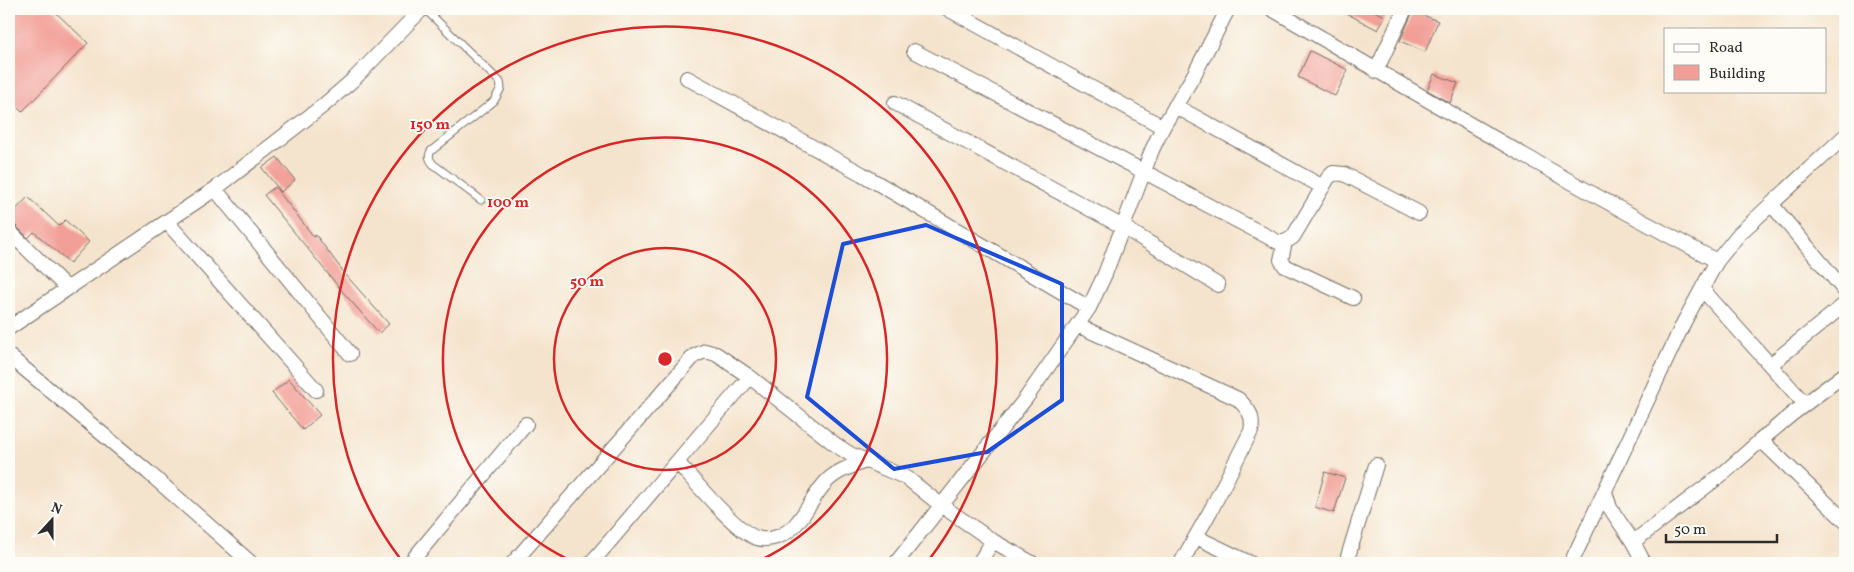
<svg xmlns="http://www.w3.org/2000/svg" width="1854" height="572" font-family="Vollkorn,serif">
<rect width="100%" height="100%" fill="#fdfcf7"/>
<filter id="ink" filterUnits="userSpaceOnUse"><feTurbulence type="fractalNoise" baseFrequency=".02" numOctaves="2"/><feDisplacementMap in="SourceGraphic" scale="10" xChannelSelector="R" yChannelSelector="G"/><feConvolveMatrix kernelMatrix="1 2 1 2 8 2 1 2 1" color-interpolation-filters="sRGB"/></filter>
<filter id="wash" filterUnits="userSpaceOnUse"><feTurbulence type="fractalNoise" baseFrequency=".0096" numOctaves="4" result="noise"/><feDisplacementMap in="SourceGraphic" scale="20" xChannelSelector="R" yChannelSelector="G"/><feGaussianBlur stdDeviation="1.12" result="paint"/><feColorMatrix in="noise" values="0 0 0 0 0 0 0 0 0 0 0 0 0 0 0 0 0 1.4 0 .05"/><feComposite in="paint" operator="in"/></filter>
<g filter="url(#wash)">
<rect width="100%" height="100%" fill="#f5e4cd"/>
<g id="blocks">
<!-- building -->
<path fill="#f29f97" d="M 9,9 L 52,9 L 88,43 L 22,112 L 9,99 Z
M 1338,9 L 1370,9 L 1385,16 L 1378,30 Z
M 1413,11 L 1438,21 L 1425,52 L 1400,41 Z
M 1310,51 L 1348,70 L 1335,96 L 1298,77 Z
M 1434,74 L 1458,83 L 1450,103 L 1427,90 Z
M 277,157 L 295,180 L 281,192 L 262,168 Z
M 275,187 L 314,237 L 316,235 L 345,274 L 389,324 L 379,333 L 342,291 L 264,195 Z
M 28,197 L 59,226 L 65,220 L 89,242 L 70,263 L 34,232 L 28,238 L 15,225 L 9,222 L 9,217 Z
M 289,379 L 320,415 L 303,430 L 272,393 Z
M 1325,472 L 1345,478 L 1334,513 L 1315,507 Z"/>
</g>
</g>
<g filter="url(#ink)">
<use href="#blocks" fill-opacity="0" stroke="#726c64" stroke-width="1"/>
<g fill="none" stroke-linecap="round" stroke-linejoin="round">
<!-- lane casing -->
<g stroke="#726c64" stroke-width="9">
<path id="lane" d="M 425,9 L 500,82 L 501,88 L 494,101 L 431,151 C 428,156 429,159 433,164 L 481,200"/>
</g>
<!-- street casing -->
<g stroke="#726c64" stroke-width="16">
<path id="street" d="M 948,9 L 1163,127
M 1272,9 C 1419,95 1566,182 1717,261
M 914,51 L 1278,242 L 1285,242 L 1293,237 L 1328,178 L 1333,173 L 1344,174 L 1419,213
M 1376,71 L 1405,9
M 687,78 L 862,174 L 1089,308
M 895,103 L 1123,227 L 1218,285
M 1175,106 L 1323,187
M 215,189 L 350,354
M 1771,204 L 1845,291
M 167,222 L 316,390
M 9,231 L 67,288
M 1285,242 L 1281,260 L 1285,266 L 1353,298
M 1702,289 L 1805,404
M 1077,325 L 1238,399 C 1249,410 1254,416 1251,431 L 1212,508 L 1181,563
M 9,328 L 215,189 L 324,105 L 354,79 L 422,9
M 9,356 L 148,472 L 251,563
M 1770,365 L 1845,304
M 1845,374 L 1792,414 L 1761,440 L 1845,521
M 677,462 C 694,480 736,532 757,538 C 770,542 786,535 795,525 C 807,512 814,495 826,482 C 836,471 852,466 866,461
M 1605,492 L 1610,508 L 1633,542 L 1644,563
M 1196,537 L 1250,563
M 1633,542 L 1725,472 L 1761,440
M 410,563 L 526,424
M 513,563 L 694,356 L 705,351 L 716,354 L 750,377 L 836,445 L 850,454 L 907,478 L 942,506 L 993,541 L 1032,563
M 591,563 C 645,501 696,438 750,377
M 896,563 L 1026,398 L 1089,308 L 1105,274 L 1152,150 L 1163,127 L 1195,73 L 1228,9
M 979,563 L 993,541
M 1346,563 L 1376,465
M 1571,563 L 1684,322 L 1717,261 L 1739,234 L 1845,136"/>
</g>
<!-- lane -->
<use href="#lane" stroke="#fff" stroke-width="7"/>
<!-- street -->
<use href="#street" stroke="#fff" stroke-width="14"/>
</g>
</g>
<!-- marked area -->
<path fill="none" stroke="#1d4ed8" stroke-width="4" stroke-linejoin="round" d="M 926,225 L 1062,284 L 1062,400 L 987,452 L 894,469 L 807,397 L 843,244 Z"/>
<!-- distance rings -->
<g fill="none" stroke="#d62828" stroke-width="2.5">
<circle cx="665" cy="359" r="111"/>
<path d="M576 563A222 222 0 1 1 754 563"/>
<path d="M402 561A332 332 0 1 1 928 561"/>
</g>
<circle cx="665" cy="359" r="8" fill="#d62828" stroke="#fdfcf7" stroke-width="2.5"/>
<g font-size="15" text-anchor="middle" font-weight="bold" fill="#d62828" stroke="#fdfcf7" stroke-width="4" stroke-linejoin="round" paint-order="stroke">
<text x="430" y="129">150 m</text>
<text x="508" y="207">100 m</text>
<text x="587" y="286">50 m</text>
</g>
<!-- margin -->
<rect width="1854" height="572" fill="none" stroke="#fdfcf7" stroke-width="30"/>
<!-- legend -->
<rect x="1664" y="28" width="162" height="65" fill="#fdfcf7" stroke="#a9a8a5"/>
<rect x="1674" y="44" width="25" height="8" fill="#ffffff" stroke="#a9a8a5"/>
<text x="1709" y="52" font-size="15" fill="#2b2b2b">Road</text>
<rect x="1674" y="65" width="25" height="15" fill="#f29f97" stroke="#a9a8a5"/>
<text x="1709" y="78" font-size="15" fill="#2b2b2b">Building</text>
<!-- north arrow -->
<g transform="translate(52 520) rotate(21)" stroke="#fdfcf7" stroke-width="4" paint-order="stroke">
<path d="M0-4L9 19L0 12L-9 19Z" fill="#2b2b2b"/>
<text y="-8" font-size="14" font-weight="bold" text-anchor="middle" fill="#2b2b2b">N</text>
</g>
<!-- scale -->
<path d="M1666 534v8h111v-8" fill="none" stroke="#2b2b2b" stroke-width="2.5"/>
<text x="1674" y="534" font-size="15" fill="#2b2b2b" stroke="#fdfcf7" stroke-width="4" paint-order="stroke">50 m</text>
</svg>
